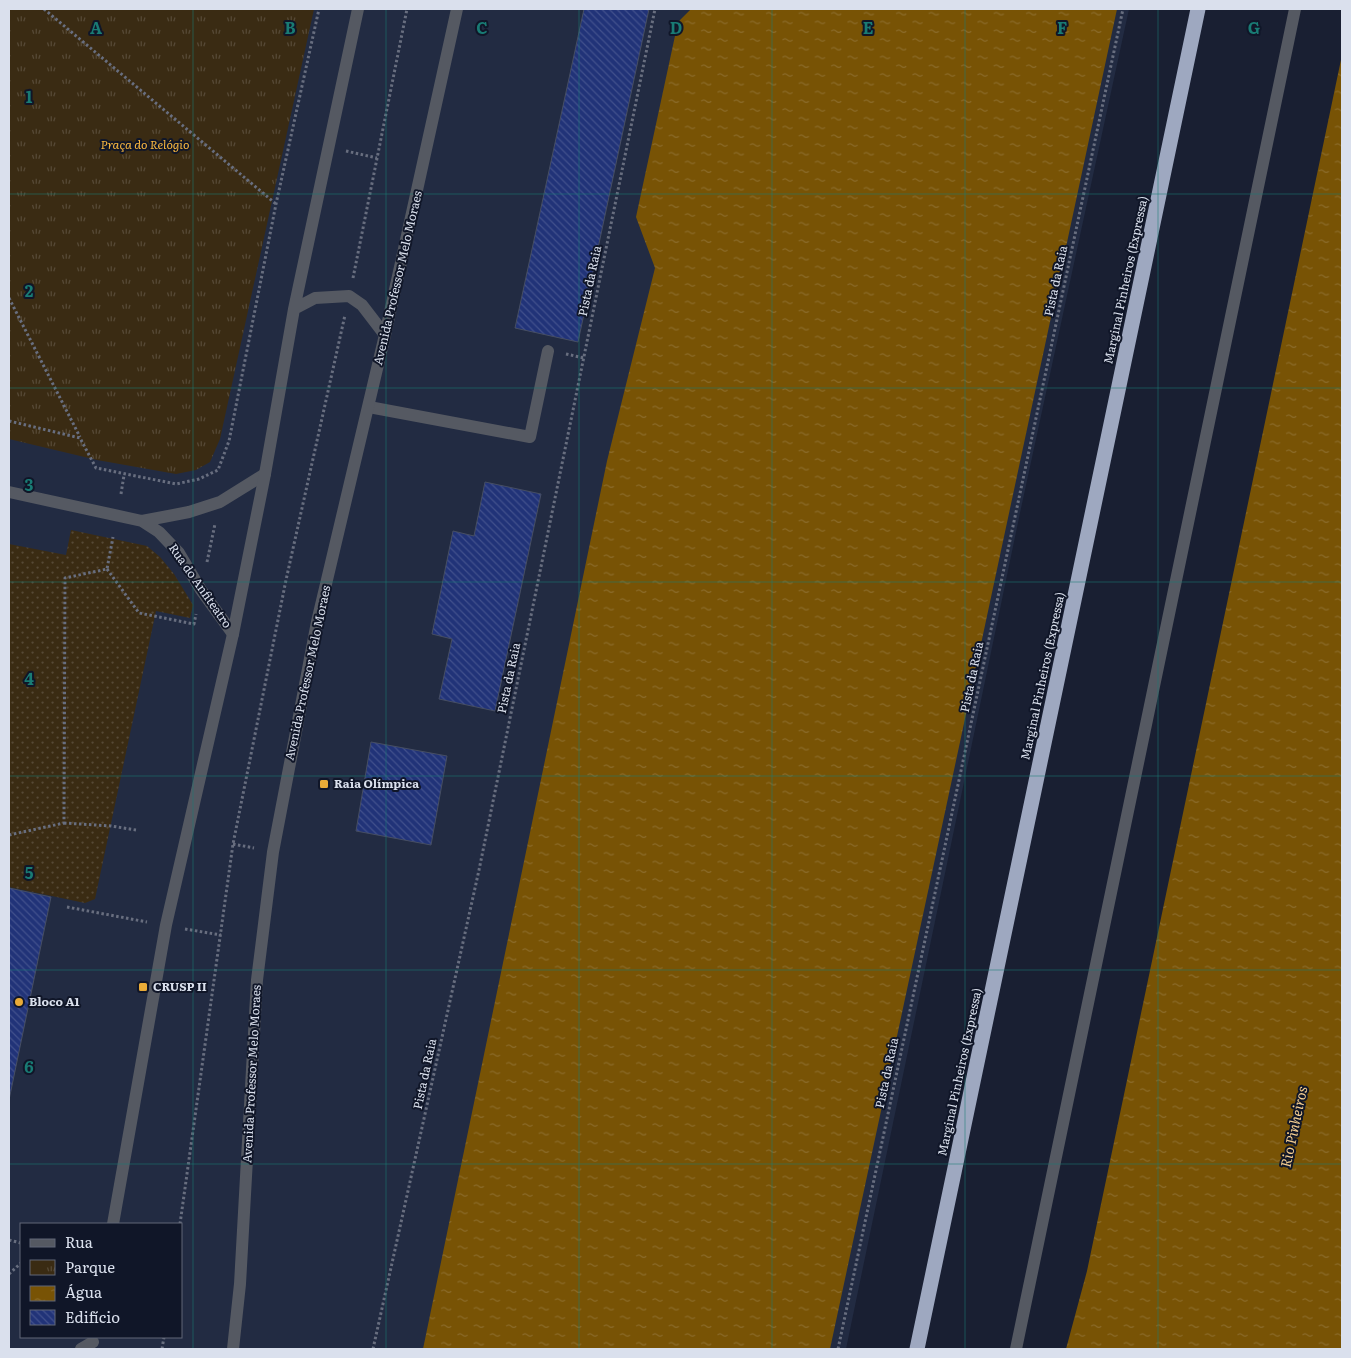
<svg xmlns="http://www.w3.org/2000/svg" width="1351" height="1358" font-family="Literata,serif">
<defs>
<pattern id="park-tufts" width="24" height="20" patternUnits="userSpaceOnUse" patternTransform="scale(1.25)"><rect width="24" height="20" fill="#3a2b13"/><path d="M3 7l-1-3M5 7V3M7 7l1-3M15 17l-1-3M17 17v-4M19 17l1-3" fill="none" stroke="#564936"/></pattern>
<pattern id="garden-dots" width="8" height="8" patternUnits="userSpaceOnUse" patternTransform="scale(1.25)"><rect width="8" height="8" fill="#3a2b13"/><path d="M2 2h.1M6 6h.1" fill="none" stroke="#564936" stroke-width="1.8" stroke-linecap="round"/></pattern>
<pattern id="water-ripples" width="26" height="14" patternUnits="userSpaceOnUse" patternTransform="scale(1.25)"><rect width="26" height="14" fill="#785305"/><path d="M2 4q2-2 4 0t4 0M15 11q2-2 4 0t4 0" fill="none" stroke="#8b6b2a"/></pattern>
<pattern id="building-back-hatch" width="6" height="6" patternUnits="userSpaceOnUse" patternTransform="scale(1.25)"><rect width="6" height="6" fill="#213378"/><path d="M-1 5l2 2M0 0l6 6M5-1l2 2" fill="none" stroke="#41508c"/></pattern>
</defs>
<rect width="100%" height="100%" fill="#191f32"/>
<!-- built -->
<path fill="#222b42" fill-rule="evenodd" d="M 9,9 L 1129,9 L 1020,513 L 846,1349 L 9,1349 ZM 21,1224 L 181,1224 L 181,1337 L 21,1337 Z"/>
<!-- park -->
<path fill="url(#park-tufts)" d="M 9,9 L 314,9 L 220,439 L 210,462 L 196,470 L 176,474 L 97,460 L 9,439 Z"/>
<!-- garden -->
<path fill="url(#garden-dots)" d="M 71,530 L 147,546 L 160,557 L 174,574 L 193,605 L 190,618 L 156,611 L 95,899 L 85,903 L 9,887 L 9,544 L 66,555 Z"/>
<!-- water -->
<path fill="url(#water-ripples)" d="M 691,9 L 1117,9 L 830,1349 L 423,1349 L 607,461 L 655,268 L 636,217 L 678,22 Z
M 1342,55 L 1342,1349 L 1066,1349 L 1087,1271 Z"/>
<!-- building -->
<path fill="url(#building-back-hatch)" stroke="#464e63" d="M 584,9 L 649,9 L 578,342 L 515,328 Z
M 485,482 L 541,494 L 495,711 L 439,699 L 452,639 L 432,634 L 453,531 L 474,536 Z
M 371,742 L 447,756 L 431,845 L 356,831 Z
M 9,888 L 51,897 L 9,1100 Z"/>
<g fill="none" stroke-linecap="round" stroke-linejoin="round">
<!-- path -->
<path stroke="#686e7f" stroke-width="3" stroke-dasharray="2.5 2.5" stroke-linecap="butt" d="M 44,9 L 276,204
M 346,151 L 377,158
M 353,278 L 407,9
M 9,298 L 80,437
M 566,354 L 584,358
M 9,421 L 80,438 L 96,468 L 176,484 L 199,479 L 218,470 L 229,441 L 276,204 L 319,9
M 121,494 L 124,475
M 207,562 L 215,524
M 107,569 L 139,613 L 194,624 L 196,614
M 64,823 L 111,826 L 136,830
M 9,835 L 64,823 L 65,578 L 107,569 L 113,537
M 233,844 L 254,848
M 67,907 L 147,922
M 185,929 L 221,935
M 180,1224 L 233,844 L 286,580 L 345,315
M 9,1240 L 21,1243
M 9,1274 L 21,1263
M 162,1349 L 164,1337
M 373,1349 L 479,870 L 655,9
M 838,1349 L 1123,9"/>
<!-- service -->
<path stroke="#555962" stroke-width="12" d="M 369,407 L 530,437 L 548,351
M 1016,1349 L 1295,9"/>
<!-- minor -->
<path stroke="#555962" stroke-width="12" d="M 9,492 L 142,521 L 159,532 L 179,553 L 201,590 L 233,634
M 142,521 L 189,512 L 220,502 L 265,474"/>
<!-- tertiary -->
<path stroke="#555962" stroke-width="12" d="M 294,309 L 315,298 L 349,296 L 362,305 L 385,335
M 113,1224 L 166,925 L 233,634 L 265,474 L 294,309 L 358,9
M 81,1349 L 93,1342
M 233,1349 L 240,1284 L 257,980 L 273,852 L 317,622 L 385,335 L 457,9"/>
<!-- motorway -->
<path stroke="#9ea8c0" stroke-width="15" d="M 917,1349 L 1198,9"/>
</g>
<!-- grid -->
<path fill="none" stroke="#197b74" stroke-width="1" stroke-opacity="0.55" d="M 193,9 L 193,1349M 386,9 L 386,1349M 579,9 L 579,1349M 772,9 L 772,1349M 965,9 L 965,1349M 1158,9 L 1158,1349M 9,194 L 1342,194M 9,388 L 1342,388M 9,582 L 1342,582M 9,776 L 1342,776M 9,970 L 1342,970M 9,1164 L 1342,1164"/>
<!-- markers -->
<g fill="#e9ab38" stroke="#101628" stroke-width="2">
<rect x="319" y="779" width="10" height="10" rx="2.5"/>
<rect x="138" y="982" width="10" height="10" rx="2.5"/>
<circle cx="19" cy="1002" r="5"/>
</g>
<g text-anchor="middle" stroke-width="4" stroke-linejoin="round" paint-order="stroke">
<!-- park labels -->
<g font-size="12" font-style="italic" fill="#f8b63e" stroke="#101628">
<text x="145" y="149">Praça do Relógio</text>
</g>
<!-- street labels -->
<g font-size="12" fill="#dae0ed" stroke="#101628">
<text transform="translate(398 278) rotate(-77)" y="4">Avenida Professor Melo Moraes</text>
<text transform="translate(1126 280) rotate(-78)" y="4">Marginal Pinheiros (Expressa)</text>
<text transform="translate(590 281) rotate(-78)" y="4">Pista da Raia</text>
<text transform="translate(1056 281) rotate(-78)" y="4">Pista da Raia</text>
<text transform="translate(200 586) rotate(55)" y="4">Rua do Anfiteatro</text>
<text transform="translate(308 673) rotate(-78)" y="4">Avenida Professor Melo Moraes</text>
<text transform="translate(1043 676) rotate(-78)" y="4">Marginal Pinheiros (Expressa)</text>
<text transform="translate(972 677) rotate(-78)" y="4">Pista da Raia</text>
<text transform="translate(509 678) rotate(-78)" y="4">Pista da Raia</text>
<text transform="translate(960 1072) rotate(-78)" y="4">Marginal Pinheiros (Expressa)</text>
<text transform="translate(887 1073) rotate(-78)" y="4">Pista da Raia</text>
<text transform="translate(252 1074) rotate(-87)" y="4">Avenida Professor Melo Moraes</text>
<text transform="translate(425 1074) rotate(-78)" y="4">Pista da Raia</text>
</g>
<!-- poi labels -->
<g font-size="12" font-weight="bold" fill="#dae0ed" stroke="#101628" text-anchor="start">
<text x="334" y="788">Raia Olímpica</text>
<text x="153" y="991">CRUSP II</text>
<text x="29" y="1006">Bloco A1</text>
</g>
<!-- water labels -->
<g font-size="14" font-style="italic" fill="#f7d092" stroke="#101628">
<text transform="translate(1294 1127) rotate(-78)" y="5">Rio Pinheiros</text>
</g>
</g>
<g font-size="16" text-anchor="middle" font-weight="bold" fill="#197b74" stroke="#101628" stroke-width="4" stroke-linejoin="round" paint-order="stroke">
<text x="96" y="34">A</text>
<text x="290" y="34">B</text>
<text x="482" y="34">C</text>
<text x="676" y="34">D</text>
<text x="868" y="34">E</text>
<text x="1062" y="34">F</text>
<text x="1254" y="34">G</text>
<text x="29" y="103">1</text>
<text x="29" y="297">2</text>
<text x="29" y="491">3</text>
<text x="29" y="685">4</text>
<text x="29" y="879">5</text>
<text x="29" y="1073">6</text>
</g>
<!-- border -->
<rect width="1351" height="1358" fill="none" stroke="#dae0ed" stroke-width="20"/>
<!-- legend -->
<rect x="20" y="1223" width="162" height="115" fill="#101628" stroke="#616777"/>
<rect x="30" y="1239" width="25" height="8" fill="#555962" stroke="#616777"/>
<text x="65" y="1248" font-size="15" fill="#dae0ed">Rua</text>
<rect x="30" y="1260" width="25" height="15" fill="url(#park-tufts)" stroke="#616777"/>
<text x="65" y="1273" font-size="15" fill="#dae0ed">Parque</text>
<rect x="30" y="1286" width="25" height="15" fill="url(#water-ripples)" stroke="#616777"/>
<text x="65" y="1298" font-size="15" fill="#dae0ed">Água</text>
<rect x="30" y="1310" width="25" height="15" fill="url(#building-back-hatch)" stroke="#616777"/>
<text x="65" y="1323" font-size="15" fill="#dae0ed">Edifício</text>
</svg>
